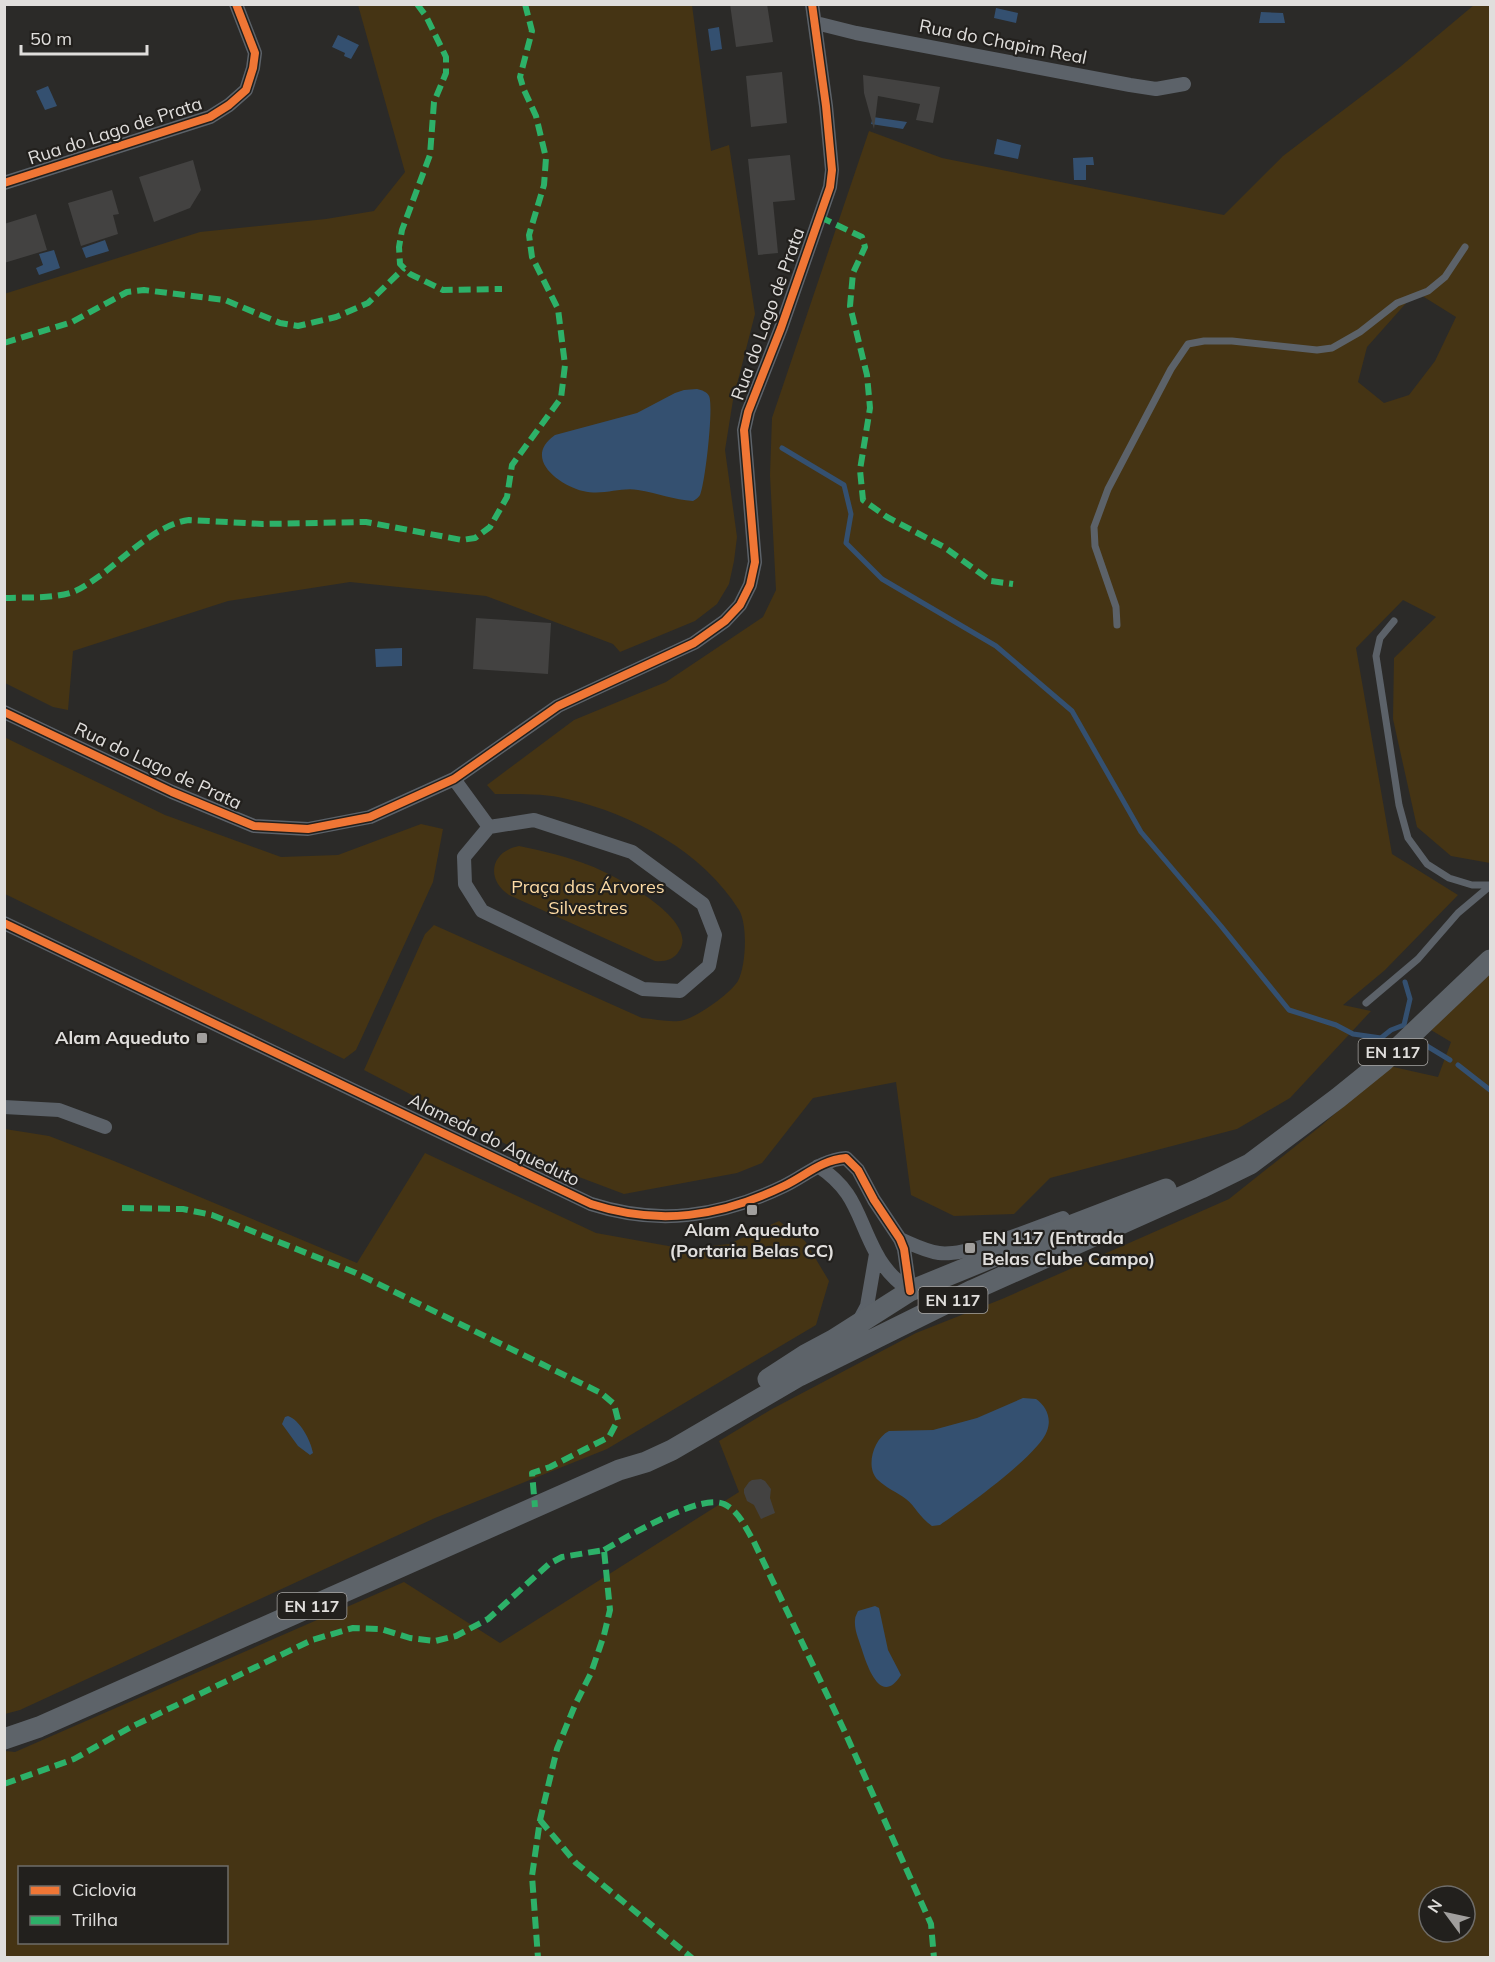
<svg xmlns="http://www.w3.org/2000/svg" width="1495" height="1962" font-family="Mulish,sans-serif">
<rect width="100%" height="100%" fill="#2b2a28"/>
<!-- green -->
<path fill="#453414" fill-rule="evenodd" d="M 358,5 L 692,5 L 711,151 L 729,145 L 755,314 L 733,400 L 725,450 L 737,537 L 734,561 L 729,584 L 717,604 L 695,621 L 620,652 L 613,644 L 486,596 L 350,582 L 228,601 L 73,651 L 68,710 L 53,707 L 5,683 L 4,294 L 200,232 L 326,219 L 374,211 L 405,172 Z
M 1474,5 L 1490,5 L 1490,863 L 1451,856 L 1417,827 L 1393,719 L 1394,658 L 1436,617 L 1403,600 L 1356,648 L 1392,854 L 1458,895 L 1385,970 L 1343,1005 L 1371,1011 L 1290,1098 L 1237,1129 L 1050,1178 L 1014,1214 L 954,1216 L 911,1195 L 896,1082 L 813,1098 L 762,1163 L 737,1173 L 624,1194 L 542,1163 L 364,1070 L 425,934 L 434,925 L 642,1018 C 654,1019 667,1022 679,1021 C 694,1020 730,994 738,981 C 746,966 748,925 739,910 C 703,852 633,814 567,799 C 544,793 518,794 495,794 L 487,785 L 574,720 L 666,682 L 763,617 L 776,590 L 770,475 L 772,418 L 869,131 L 942,158 L 1224,215 L 1283,156 L 1400,67 ZM 1416,292 L 1456,317 L 1435,361 L 1409,395 L 1384,403 L 1358,382 L 1367,347 Z
M 4,737 L 165,815 L 281,857 L 338,855 L 421,824 L 443,829 L 433,882 L 356,1050 L 344,1059 L 5,894 Z
M 519,846 C 544,851 568,857 591,866 C 614,875 701,920 679,951 C 674,960 664,962 655,961 L 509,895 C 485,879 491,851 519,846 Z
M 1490,974 L 1490,1957 L 5,1958 L 5,1751 L 15,1752 L 404,1582 L 500,1643 L 739,1492 L 719,1441 L 772,1409 L 916,1333 L 1002,1299 L 1229,1199 L 1322,1125 L 1389,1066 L 1438,1077 L 1451,1042 L 1431,1030 ZM 20,1868 L 226,1868 L 226,1942 L 20,1942 ZM 1429,1896 L 1465,1896 L 1465,1932 L 1429,1932 Z
M 5,1129 L 49,1136 L 114,1161 L 357,1263 L 425,1153 L 596,1233 L 685,1249 L 729,1244 L 779,1221 L 805,1241 L 829,1281 L 816,1325 L 607,1449 L 435,1518 L 20,1710 L 5,1714 Z"/>
<!-- water -->
<path fill="#345070" d="M 996,8 L 1018,13 L 1016,23 L 994,18 Z
M 1261,12 L 1283,13 L 1285,23 L 1259,23 Z
M 719,27 L 722,49 L 711,51 L 708,29 Z
M 338,35 L 359,45 L 351,59 L 344,56 L 345,53 L 332,47 Z
M 48,86 L 57,106 L 45,110 L 36,91 Z
M 873,117 L 907,122 L 903,129 L 871,124 Z
M 997,139 L 1021,145 L 1018,159 L 994,154 Z
M 1093,157 L 1094,165 L 1086,165 L 1086,180 L 1074,180 L 1073,158 Z
M 105,240 L 109,251 L 86,258 L 82,248 Z
M 54,250 L 60,268 L 39,275 L 36,268 L 43,265 L 39,254 Z
M 697,389 C 702,390 707,392 709,396 C 714,405 705,485 700,495 C 698,498 696,499 693,501 C 674,500 657,493 638,490 C 620,487 603,496 583,491 C 559,485 522,458 555,435 L 637,413 L 675,393 L 684,390 Z
M 402,648 L 402,666 L 376,667 L 375,649 Z
M 1023,1398 L 1036,1399 C 1046,1406 1052,1418 1047,1431 C 1039,1455 963,1509 940,1525 L 932,1526 C 919,1517 916,1507 906,1499 C 897,1492 886,1488 878,1480 C 865,1468 873,1439 889,1431 L 933,1430 L 977,1418 Z
M 288,1416 C 300,1420 311,1441 313,1453 L 310,1455 L 298,1446 L 282,1424 L 285,1417 Z
M 875,1606 L 879,1608 L 888,1650 L 901,1675 C 882,1705 869,1671 863,1653 C 860,1642 854,1631 855,1620 C 855,1616 857,1614 858,1611 Z"/>
<g fill="none" stroke-linecap="round" stroke-linejoin="round">
<!-- stream -->
<path stroke="#345070" stroke-width="5" d="M 782,448 L 844,485 L 851,514 L 846,543 L 882,579 L 996,646 L 1072,711 L 1141,832 L 1221,926 L 1289,1010 L 1336,1025 L 1353,1034 L 1381,1038 L 1391,1030 L 1404,1025 L 1410,999 L 1405,982
M 1422,1043 L 1450,1060
M 1458,1065 L 1490,1090"/>
</g>
<!-- building -->
<path fill="#434241" d="M 730,4 L 767,4 L 773,42 L 736,47 Z
M 782,72 L 787,123 L 751,127 L 746,76 Z
M 863,75 L 940,87 L 933,123 L 916,120 L 920,104 L 878,96 L 874,129 L 864,93 Z
M 790,155 L 795,200 L 773,202 L 778,253 L 758,255 L 748,159 Z
M 193,160 L 201,190 L 190,208 L 154,222 L 139,177 Z
M 112,190 L 119,214 L 113,215 L 118,234 L 81,246 L 68,203 Z
M 36,214 L 47,250 L 4,263 L 4,224 Z
M 476,618 L 551,623 L 548,674 L 473,669 Z
M 761,1479 L 765,1481 L 771,1489 L 770,1498 L 775,1513 L 761,1519 L 754,1505 L 747,1501 L 744,1493 L 744,1489 L 749,1482 L 752,1480 Z"/>
<g fill="none" stroke-linecap="round" stroke-linejoin="round">
<!-- lane -->
<path stroke="#5c6269" stroke-width="7" d="M 1394,621 L 1380,638 L 1376,656 L 1399,805 L 1408,838 L 1427,864 L 1449,878 L 1472,885 L 1490,885
M 1117,625 L 1116,607 L 1095,546 L 1094,527 L 1108,489 L 1171,369 L 1188,344 L 1204,341 L 1232,341 L 1317,350 L 1332,348 L 1360,332 L 1397,303 L 1428,291 L 1445,277 L 1465,247
M 1366,1003 L 1418,959 L 1458,913 L 1490,886"/>
<!-- street -->
<path stroke="#5c6269" stroke-width="14" d="M 816,23 L 856,33 L 1130,85 L 1156,89 L 1184,84
M 4,183 L 210,117 L 229,105 L 246,90 L 253,68 L 255,53 L 236,4
M 4,712 L 172,792 L 254,826 L 308,829 L 370,817 L 454,779 L 558,706 L 694,643 L 725,621 L 740,605 L 750,585 L 755,562 L 744,430 L 748,412 L 781,328 L 830,187 L 832,170 L 826,106 L 812,4
M 454,779 L 489,827 L 464,857 L 465,884 L 482,911 L 643,989 L 680,991 L 709,966 L 715,935 L 703,904 L 632,852 L 534,820 L 489,827
M 4,923 L 591,1204 C 659,1226 720,1217 784,1186 C 805,1176 821,1160 846,1158 L 858,1170 L 874,1200 L 900,1239 L 904,1249 L 910,1291
M 4,1107 L 59,1110 L 105,1127
M 818,1166 C 857,1192 856,1216 876,1253 C 884,1269 896,1281 910,1291
M 900,1239 C 912,1244 925,1251 939,1253 C 967,1257 1034,1228 1063,1218
M 859,1321 L 867,1306 L 876,1254"/>
<!-- primary -->
<path stroke="#5d6369" stroke-width="21" d="M 768,1379 L 805,1355 L 833,1340 L 910,1291 L 1054,1232 L 1166,1189
M 4,1739 L 39,1727 L 619,1470 L 646,1462 L 672,1450 L 799,1376 L 973,1290 L 1201,1188 L 1250,1164 L 1338,1098 L 1385,1060 L 1490,960"/>
<!-- quiet -->
<path stroke="#2db169" stroke-width="6" stroke-dasharray="12 6" stroke-linecap="butt" d="M 417,4 L 426,16 L 446,57 L 446,73 L 434,102 L 430,155 L 402,230 L 399,247 L 400,264 L 410,274 L 443,290 L 502,289
M 820,217 L 862,237 L 865,247 L 853,273 L 850,306 L 867,375 L 870,408 L 860,470 L 863,500 L 887,517 L 944,547 L 991,581 L 1013,584
M 4,343 L 72,322 L 127,292 L 144,290 L 225,300 L 280,323 L 298,326 L 336,317 L 368,303 L 404,268
M 4,598 C 27,597 52,599 73,592 C 83,588 92,581 101,575 C 126,556 158,524 189,520 L 263,524 L 366,522 L 462,540 L 475,538 L 490,527 L 507,497 L 512,465 L 561,398 L 565,365 L 558,309 L 532,257 L 529,235 L 544,185 L 546,158 L 536,116 L 524,90 L 520,77 L 532,31 L 525,4
M 122,1208 L 183,1209 L 212,1215 L 356,1273 L 601,1393 L 614,1404 L 618,1420 L 609,1437 L 550,1467 L 532,1473 L 535,1507
M 604,1550 C 627,1537 700,1493 724,1504 C 739,1511 745,1527 753,1540 L 844,1730 L 931,1924 L 934,1958
M 4,1784 L 74,1759 L 131,1727 L 312,1640 L 353,1628 L 381,1629 L 410,1638 L 435,1641 L 456,1636 L 488,1619 L 549,1564 L 562,1557 L 604,1550 L 610,1610 L 604,1635 L 591,1673 L 575,1705 L 557,1749 L 540,1820 L 532,1876 L 538,1958
M 540,1820 L 576,1863 L 692,1958"/>
<!-- cycleway casing -->
<g stroke="#22201d" stroke-width="11">
<path id="cycleway" d="M 4,183 L 210,117 L 229,105 L 246,90 L 253,68 L 255,53 L 236,4
M 4,712 L 172,792 L 254,826 L 308,829 L 370,817 L 454,779 L 558,706 L 694,643 L 725,621 L 740,605 L 750,585 L 755,562 L 744,430 L 748,412 L 781,328 L 830,187 L 832,170 L 826,106 L 812,4
M 4,923 L 591,1204 C 659,1226 720,1217 784,1186 C 805,1176 821,1160 846,1158 L 858,1170 L 874,1200 L 900,1239 L 904,1249 L 910,1291"/>
</g>
<!-- cycleway -->
<use href="#cycleway" stroke="#f07635" stroke-width="8"/>
</g>
<!-- markers -->
<g fill="#a19f9d" stroke="#22201d" stroke-width="2">
<rect x="196" y="1032" width="12" height="12" rx="3"/>
<rect x="746" y="1204" width="12" height="12" rx="3"/>
<rect x="964" y="1242" width="12" height="12" rx="3"/>
</g>
<g text-anchor="middle" stroke-width="4.5" stroke-linejoin="round" paint-order="stroke">
<!-- shield labels -->
<g fill="#22201d" stroke="#a7a5a3" stroke-width="1.5">
<rect x="1358.5" y="1039" width="69" height="26" rx="4.5"/>
<rect x="918.5" y="1287" width="69" height="26" rx="4.5"/>
<rect x="277.5" y="1593" width="69" height="26" rx="4.5"/>
</g>
<g font-size="16" font-weight="bold" fill="#e0dedc">
<text x="1393" y="1058">EN 117</text>
<text x="953" y="1306">EN 117</text>
<text x="312" y="1612">EN 117</text>
</g>
<!-- street labels -->
<g font-size="18" fill="#e0dedc" stroke="#22201d">
<text transform="translate(1003 42) rotate(11)" y="6">Rua do Chapim Real</text>
<text transform="translate(115 131) rotate(-18)" y="6">Rua do Lago de Prata</text>
<text transform="translate(768 314) rotate(-70)" y="6">Rua do Lago de Prata</text>
<text transform="translate(158 766) rotate(25)" y="6">Rua do Lago de Prata</text>
<text transform="translate(494 1140) rotate(26)" y="6">Alameda do Aqueduto</text>
</g>
<!-- park labels -->
<g font-size="18" fill="#fddba5" stroke="#22201d">
<text x="588" y="893">Praça das Árvores<tspan x="588" dy="21">Silvestres</tspan></text>
</g>
<!-- poi labels -->
<g font-size="18" font-weight="bold" fill="#e0dedc" stroke="#22201d" text-anchor="end">
<text x="190" y="1044">Alam Aqueduto</text>
<text x="752" y="1236" text-anchor="middle">Alam Aqueduto<tspan x="752" dy="21">(Portaria Belas CC)</tspan></text>
<text x="982" y="1244" text-anchor="start">EN 117 (Entrada<tspan x="982" dy="21">Belas Clube Campo)</tspan></text>
</g>
</g>
<!-- border -->
<rect width="1495" height="1962" fill="none" stroke="#e0dedc" stroke-width="12"/>
<!-- legend -->
<rect x="18" y="1866" width="210" height="78" fill="#22201d" stroke="#6e6c69" stroke-width="1.5"/>
<rect x="30" y="1886" width="30" height="9" fill="#f07635" stroke="#6e6c69" stroke-width="1.5"/>
<text x="72" y="1896" font-size="18" fill="#e0dedc">Ciclovia</text>
<rect x="30" y="1916" width="30" height="9" fill="#2db169" stroke="#6e6c69" stroke-width="1.5"/>
<text x="72" y="1926" font-size="18" fill="#e0dedc">Trilha</text>
<!-- north arrow -->
<g transform="translate(1447 1914) rotate(303)"><circle r="28" fill="#22201d" stroke="#6e6c69" stroke-width="1.5"/>
<path d="M0-4.5L10 22L0 15L-10 22Z" fill="#a19f9d"/>
<text y="-9" font-size="16" font-weight="bold" text-anchor="middle" fill="#e0dedc">N</text>
</g>
<!-- scale -->
<path d="M21 45v9h126v-9" fill="none" stroke="#e0dedc" stroke-width="3"/>
<text x="30" y="45" font-size="18" fill="#e0dedc" stroke="#22201d" stroke-width="4.5" paint-order="stroke">50 m</text>
</svg>
